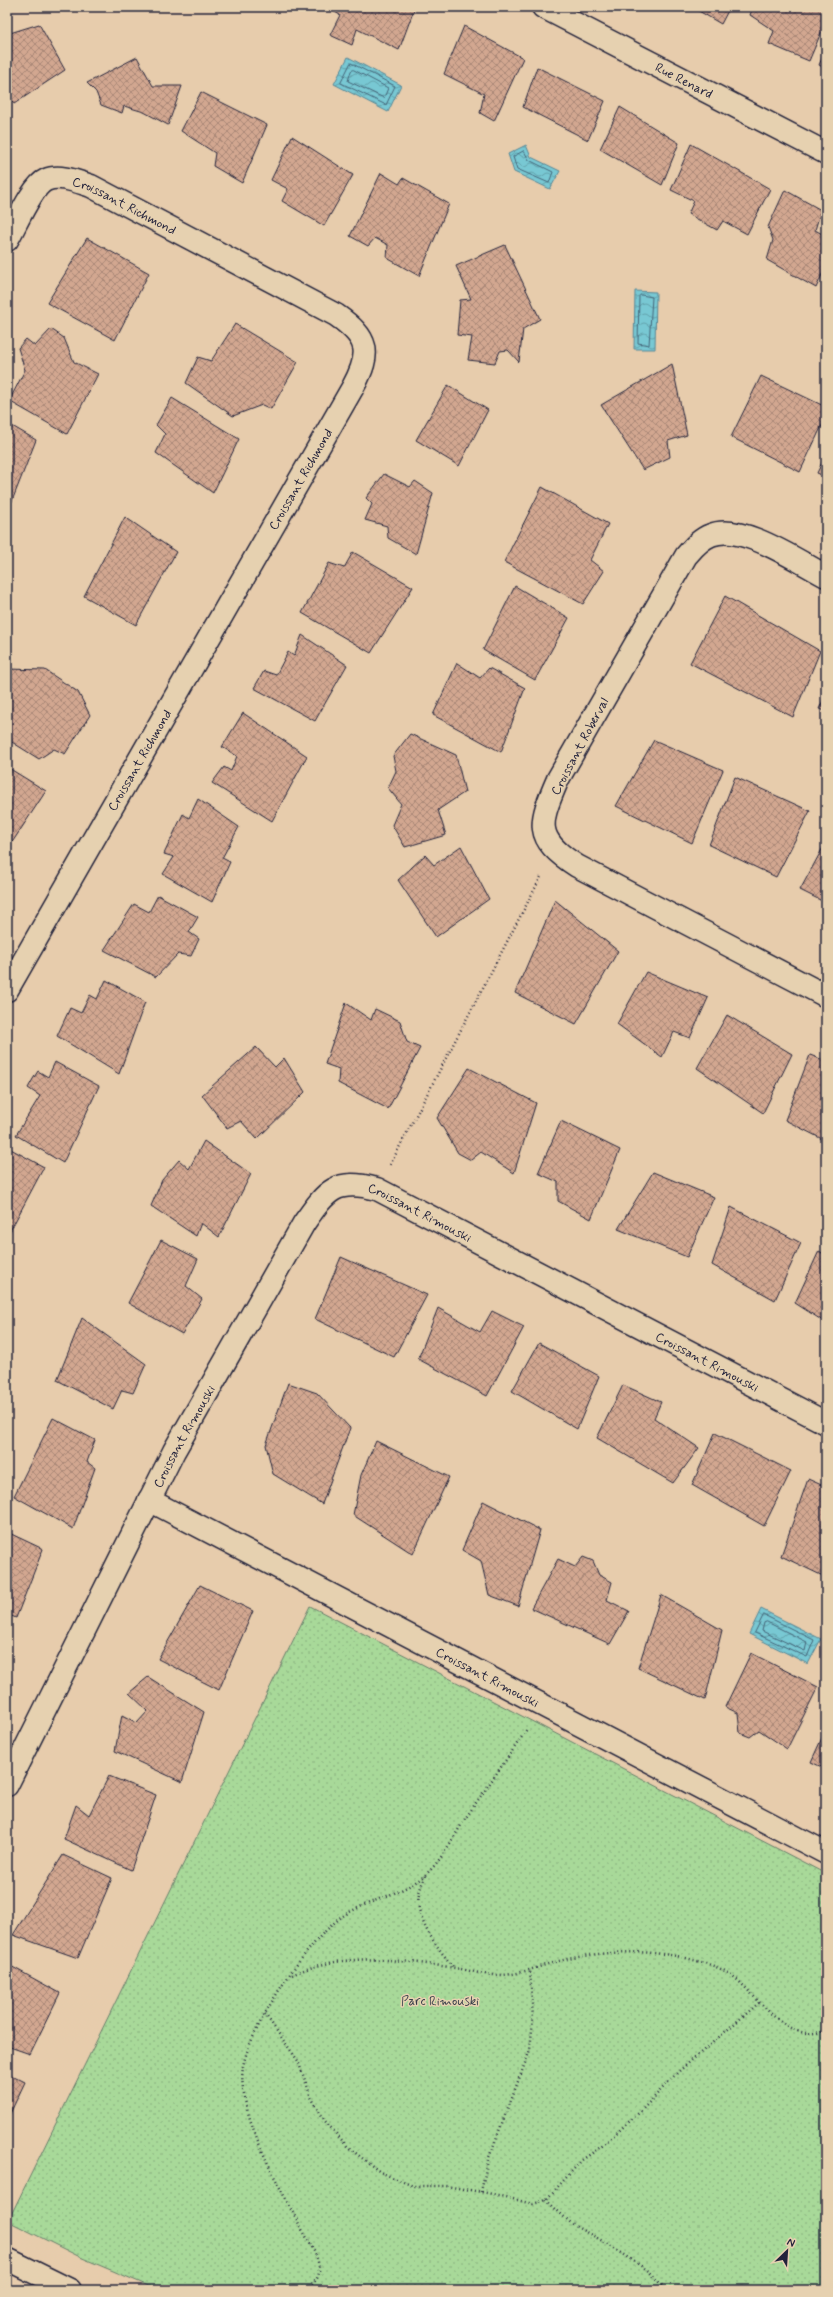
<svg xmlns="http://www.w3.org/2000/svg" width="833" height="2297" font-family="Mynerve,sans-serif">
<defs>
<pattern id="grass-dots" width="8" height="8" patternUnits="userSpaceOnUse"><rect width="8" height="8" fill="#a8d999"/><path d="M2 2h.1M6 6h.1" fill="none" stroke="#90ba85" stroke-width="1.8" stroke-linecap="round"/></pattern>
<pattern id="water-waves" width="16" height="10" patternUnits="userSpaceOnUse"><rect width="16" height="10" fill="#78c8d3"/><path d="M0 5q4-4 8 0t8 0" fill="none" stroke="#62a2ac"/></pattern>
<pattern id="building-cross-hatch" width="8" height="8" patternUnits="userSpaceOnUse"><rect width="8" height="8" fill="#d2a790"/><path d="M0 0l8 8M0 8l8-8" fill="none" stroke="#a87"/></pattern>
</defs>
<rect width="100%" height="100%" fill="#e7ccac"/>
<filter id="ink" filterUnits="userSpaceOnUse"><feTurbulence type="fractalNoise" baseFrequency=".025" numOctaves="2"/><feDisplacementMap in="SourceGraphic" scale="8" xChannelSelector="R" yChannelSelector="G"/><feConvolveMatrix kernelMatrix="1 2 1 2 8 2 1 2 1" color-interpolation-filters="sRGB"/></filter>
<g filter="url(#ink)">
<!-- grass -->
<path fill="url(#grass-dots)" stroke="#657e6a" d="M 310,1606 L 826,1874 L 826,2290 L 158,2290 L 80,2257 L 8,2221 Z"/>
<!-- water -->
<path fill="url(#water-waves)" stroke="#568696" d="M 348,57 L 401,85 L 388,112 L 334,84 Z
M 526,145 L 531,157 L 560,171 L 550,189 L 514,172 L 508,154 Z
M 635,291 L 656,292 L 655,349 L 634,349 Z
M 761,1609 L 821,1639 L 808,1664 L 749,1634 Z"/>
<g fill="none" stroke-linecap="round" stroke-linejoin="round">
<!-- shore -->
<path stroke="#446478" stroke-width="1" d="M 351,63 L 395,86 L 386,105 L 341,83 Z
M 354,70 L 388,88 L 384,98 L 348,81 L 351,71 Z
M 524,151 L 529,160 L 553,172 L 549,183 L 517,169 L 513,157 Z
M 641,295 L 652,297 L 649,345 L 638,343 L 639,297 Z
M 764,1615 L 814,1640 L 807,1657 L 755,1633 Z
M 767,1622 L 807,1642 L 805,1651 L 762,1631 L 764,1623 Z"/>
</g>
<!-- building -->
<path fill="url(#building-cross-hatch)" stroke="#22223b" d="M 326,7 L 415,7 L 399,50 L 357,29 L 352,45 L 330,35 L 340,15 Z
M 692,7 L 730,7 L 721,24 Z
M 753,7 L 826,7 L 826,21 L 809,61 L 769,44 L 774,31 L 750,15 Z
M 39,24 L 65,70 L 14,104 L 7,93 L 7,28 L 10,33 Z
M 464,26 L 523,58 L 494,121 L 480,113 L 484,94 L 444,74 Z
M 826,49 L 826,69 L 819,65 Z
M 137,57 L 153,86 L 182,86 L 168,125 L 144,112 L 124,106 L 122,113 L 101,105 L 96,92 L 87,83 Z
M 537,67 L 605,101 L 588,140 L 523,107 Z
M 201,92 L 267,125 L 242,183 L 213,166 L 215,153 L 181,131 Z
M 620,107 L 679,143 L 662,185 L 600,149 Z
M 292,136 L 353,175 L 324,226 L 282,201 L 288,189 L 271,180 Z
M 691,144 L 770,189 L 747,234 L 723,221 L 717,230 L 688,214 L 694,201 L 671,190 Z
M 381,173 L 399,184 L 403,178 L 449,204 L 419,276 L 387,258 L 388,245 L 375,238 L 368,246 L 350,236 Z
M 785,190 L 821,210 L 815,230 L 826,236 L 826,266 L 816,288 L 767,260 L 773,240 L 768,227 Z
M 87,238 L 149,273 L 115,340 L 47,303 Z
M 505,245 L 540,319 L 523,329 L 519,362 L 508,350 L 500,351 L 495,363 L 468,360 L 472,337 L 457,335 L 460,300 L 471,299 L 456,266 Z
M 235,324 L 298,362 L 271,409 L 262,405 L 233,416 L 186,383 L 198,357 L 211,361 Z
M 51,329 L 64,338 L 74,362 L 98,374 L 67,434 L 9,401 L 25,370 L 18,348 L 26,339 L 35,346 Z
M 672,364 L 687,435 L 668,441 L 670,457 L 643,470 L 601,405 Z
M 761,376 L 826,407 L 826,417 L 800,472 L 731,437 Z
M 448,385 L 488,410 L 459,466 L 416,440 Z
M 172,398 L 239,439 L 213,493 L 156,453 L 165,434 L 156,425 Z
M 7,423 L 36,440 L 10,506 L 7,504 Z
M 826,454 L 826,477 L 817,473 Z
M 384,474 L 410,487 L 415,481 L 433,493 L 416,554 L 388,538 L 387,526 L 365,520 L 372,504 L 366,498 Z
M 542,487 L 608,524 L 590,560 L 604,571 L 583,604 L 504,562 Z
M 125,517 L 176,552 L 136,625 L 84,596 Z
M 353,552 L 413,587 L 371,653 L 302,613 L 329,563 L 344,568 Z
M 515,586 L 569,618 L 535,680 L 483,650 Z
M 725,596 L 820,651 L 793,717 L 690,663 Z
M 302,635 L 347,665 L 315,721 L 254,688 L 264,671 L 276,675 L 288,652 L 294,656 Z
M 457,663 L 480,678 L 489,668 L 525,688 L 501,752 L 433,715 Z
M 7,669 L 45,670 L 78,692 L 90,715 L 65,754 L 54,749 L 39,759 L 7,739 Z
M 826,694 L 826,711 L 819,709 Z
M 243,713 L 307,756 L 272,821 L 212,783 L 224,767 L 231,771 L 237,756 L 222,747 Z
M 410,734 L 456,755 L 465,792 L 438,810 L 446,835 L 405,847 L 392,825 L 401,804 L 388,788 L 396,771 L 393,756 Z
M 654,740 L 723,770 L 692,843 L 616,806 Z
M 7,767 L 46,791 L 13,841 L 7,837 Z
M 735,777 L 810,811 L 776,877 L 709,845 Z
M 198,799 L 239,827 L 222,858 L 230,862 L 212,902 L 163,874 L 174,857 L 164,854 L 183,814 L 189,818 Z
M 826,842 L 826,903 L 800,890 Z
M 461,846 L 489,899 L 436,937 L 398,880 L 425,855 L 434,865 Z
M 158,895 L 198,917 L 189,932 L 199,939 L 191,956 L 178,954 L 156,977 L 104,950 L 134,904 L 149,912 Z
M 555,900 L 618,951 L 576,1024 L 515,993 Z
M 646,972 L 708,998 L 690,1038 L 674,1032 L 662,1057 L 617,1024 Z
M 106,980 L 145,1002 L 119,1074 L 57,1036 L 70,1008 L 81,1013 L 90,995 L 97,999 Z
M 346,1003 L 371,1020 L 375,1009 L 400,1021 L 407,1042 L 420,1048 L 388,1109 L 338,1083 L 339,1069 L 325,1064 Z
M 727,1015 L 792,1054 L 763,1113 L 697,1068 Z
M 256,1047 L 275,1067 L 284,1058 L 305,1092 L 257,1139 L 241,1121 L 227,1128 L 202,1095 Z
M 810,1055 L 826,1061 L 826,1141 L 785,1120 Z
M 55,1062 L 99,1086 L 63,1163 L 16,1135 L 40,1096 L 28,1088 L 33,1079 L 38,1071 L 48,1077 Z
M 469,1068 L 536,1103 L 514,1173 L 481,1152 L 471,1160 L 458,1153 L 437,1118 Z
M 561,1121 L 620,1150 L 591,1219 L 558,1201 L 558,1182 L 538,1173 Z
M 204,1141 L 251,1174 L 219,1237 L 201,1223 L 196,1236 L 151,1206 L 162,1180 L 179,1160 L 189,1169 Z
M 7,1147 L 44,1167 L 9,1233 L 7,1232 Z
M 653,1172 L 714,1197 L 687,1257 L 618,1229 Z
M 731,1207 L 801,1243 L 775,1300 L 712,1265 Z
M 161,1240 L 198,1259 L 186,1286 L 202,1299 L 182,1334 L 128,1303 Z
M 819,1251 L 826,1255 L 826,1337 L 824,1336 L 823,1321 L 795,1303 Z
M 341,1257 L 427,1295 L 394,1357 L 315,1319 Z
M 438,1308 L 480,1332 L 492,1311 L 524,1327 L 487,1396 L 418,1359 Z
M 82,1318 L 146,1364 L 133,1393 L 122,1390 L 113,1409 L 57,1380 Z
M 539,1343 L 599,1376 L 577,1429 L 512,1391 Z
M 288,1383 L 317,1393 L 350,1428 L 322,1504 L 273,1474 L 266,1445 Z
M 623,1385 L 661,1402 L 654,1418 L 699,1448 L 673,1483 L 597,1438 Z
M 53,1418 L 95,1440 L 87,1462 L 95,1468 L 73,1529 L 14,1496 Z
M 715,1433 L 791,1471 L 764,1526 L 692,1485 Z
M 376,1441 L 449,1477 L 413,1554 L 353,1515 L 361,1475 Z
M 808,1479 L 826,1487 L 825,1577 L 781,1556 Z
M 483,1501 L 540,1530 L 518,1606 L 489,1595 L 481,1561 L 462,1550 Z
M 7,1532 L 43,1549 L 16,1618 L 7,1614 Z
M 583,1557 L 593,1561 L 599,1575 L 612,1582 L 607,1600 L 629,1611 L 610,1644 L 531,1608 L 558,1559 L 575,1567 Z
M 200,1585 L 253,1611 L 219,1690 L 158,1659 Z
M 661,1595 L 722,1630 L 705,1700 L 638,1668 Z
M 751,1653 L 818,1687 L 787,1749 L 759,1730 L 750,1737 L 740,1733 L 738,1713 L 725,1707 Z
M 148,1677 L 204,1712 L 182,1782 L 115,1751 L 122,1715 L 137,1723 L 148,1711 L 129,1693 Z
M 826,1729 L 826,1769 L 811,1762 Z
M 109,1776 L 156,1795 L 131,1870 L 64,1839 L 76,1805 L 89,1815 Z
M 63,1855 L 112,1878 L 78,1958 L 13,1935 Z
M 7,1964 L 60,1993 L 30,2054 L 7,2046 Z
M 7,2073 L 25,2082 L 7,2120 Z"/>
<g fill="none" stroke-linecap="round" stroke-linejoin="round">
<!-- street casing -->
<g stroke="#22223b" stroke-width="25">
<g id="street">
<path id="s1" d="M 543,7 L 826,153"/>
<path id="s2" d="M 7,240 C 15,227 32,186 46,180 C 60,174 78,182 91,186 L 336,315 C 369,338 372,352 353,387 L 7,990"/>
<path d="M 826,576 C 799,562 741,522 711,535 C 700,539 693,548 686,556 L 558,779 C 539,823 533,838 577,866 L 826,996"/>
<path id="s3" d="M 149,1500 L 826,1853"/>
<path id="s4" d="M 7,1785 L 174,1451 L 304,1223 C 327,1190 336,1178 377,1189 L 826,1423"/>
</g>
</g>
<!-- secondary casing -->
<g stroke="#22223b" stroke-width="25">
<path id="secondary" d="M 7,2259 L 70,2290"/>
</g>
<!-- path -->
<path stroke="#22223b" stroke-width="2.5" stroke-dasharray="1 3" stroke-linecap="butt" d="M 390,1165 L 542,875
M 425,1876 C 423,1882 420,1888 419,1894 C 414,1920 439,1949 454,1968
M 292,1975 C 343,1951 401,1960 455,1968 C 469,1970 486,1976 500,1975 C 520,1975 539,1966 559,1961 C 600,1951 652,1948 693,1960 C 706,1963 719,1967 730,1974 C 757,1993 786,2047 826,2030
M 265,2014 L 298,2061 L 311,2097 L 325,2121 L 348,2147 L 380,2172 L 413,2186 L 446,2186 L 493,2194 L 533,2204 L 546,2200 L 582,2160 L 602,2146 L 641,2111 L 678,2072 L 760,2002
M 481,2192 L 488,2160 L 530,2050 L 533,2019 L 530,1970
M 546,2200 L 573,2225 L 610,2245 L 650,2272 L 666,2290
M 306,2290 C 314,2283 320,2278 319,2267 C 317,2252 305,2236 298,2222 C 278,2184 233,2106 244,2062 C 254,2021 308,1940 343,1916 C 368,1900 401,1895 424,1876 C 443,1860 454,1835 467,1816 C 487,1787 507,1759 527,1729"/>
<!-- street -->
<use href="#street" stroke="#e6d1b0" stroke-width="22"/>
<!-- secondary -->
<use href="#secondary" stroke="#e6d1b0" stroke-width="22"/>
</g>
</g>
<g text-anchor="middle" stroke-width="3" stroke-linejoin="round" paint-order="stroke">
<!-- street labels -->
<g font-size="13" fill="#22223b" stroke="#e6d1b0">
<text dy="5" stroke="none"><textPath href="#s1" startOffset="159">Rue Renard</textPath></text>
<text dy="5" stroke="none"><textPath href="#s2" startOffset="157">Croissant Richmond</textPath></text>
<text transform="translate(300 479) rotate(-60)" y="5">Croissant Richmond</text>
<text transform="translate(579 746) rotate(-62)" y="5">Croissant Roberval</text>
<text transform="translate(139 760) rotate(-60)" y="5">Croissant Richmond</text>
<text dy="5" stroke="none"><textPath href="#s4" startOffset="774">Croissant Rimouski</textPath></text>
<text dy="5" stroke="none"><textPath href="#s4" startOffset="1098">Croissant Rimouski</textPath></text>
<text dy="5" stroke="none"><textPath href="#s4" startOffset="391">Croissant Rimouski</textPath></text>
<text dy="5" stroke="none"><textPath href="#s3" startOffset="382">Croissant Rimouski</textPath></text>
</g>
<!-- park labels -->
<g font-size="13" fill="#363d49" stroke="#e6d1b0">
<text x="440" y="2005">Parc Rimouski</text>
</g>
</g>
<!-- margin -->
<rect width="833" height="2297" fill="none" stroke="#e6d1b0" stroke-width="24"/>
<rect x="12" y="12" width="809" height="2273" fill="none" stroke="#22223b" stroke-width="1.5" filter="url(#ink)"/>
<!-- north arrow -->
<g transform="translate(787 2251) rotate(25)" stroke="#e6d1b0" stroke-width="3" paint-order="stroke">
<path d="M0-3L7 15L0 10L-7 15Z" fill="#22223b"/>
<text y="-6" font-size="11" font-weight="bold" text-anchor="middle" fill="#22223b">N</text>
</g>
</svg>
